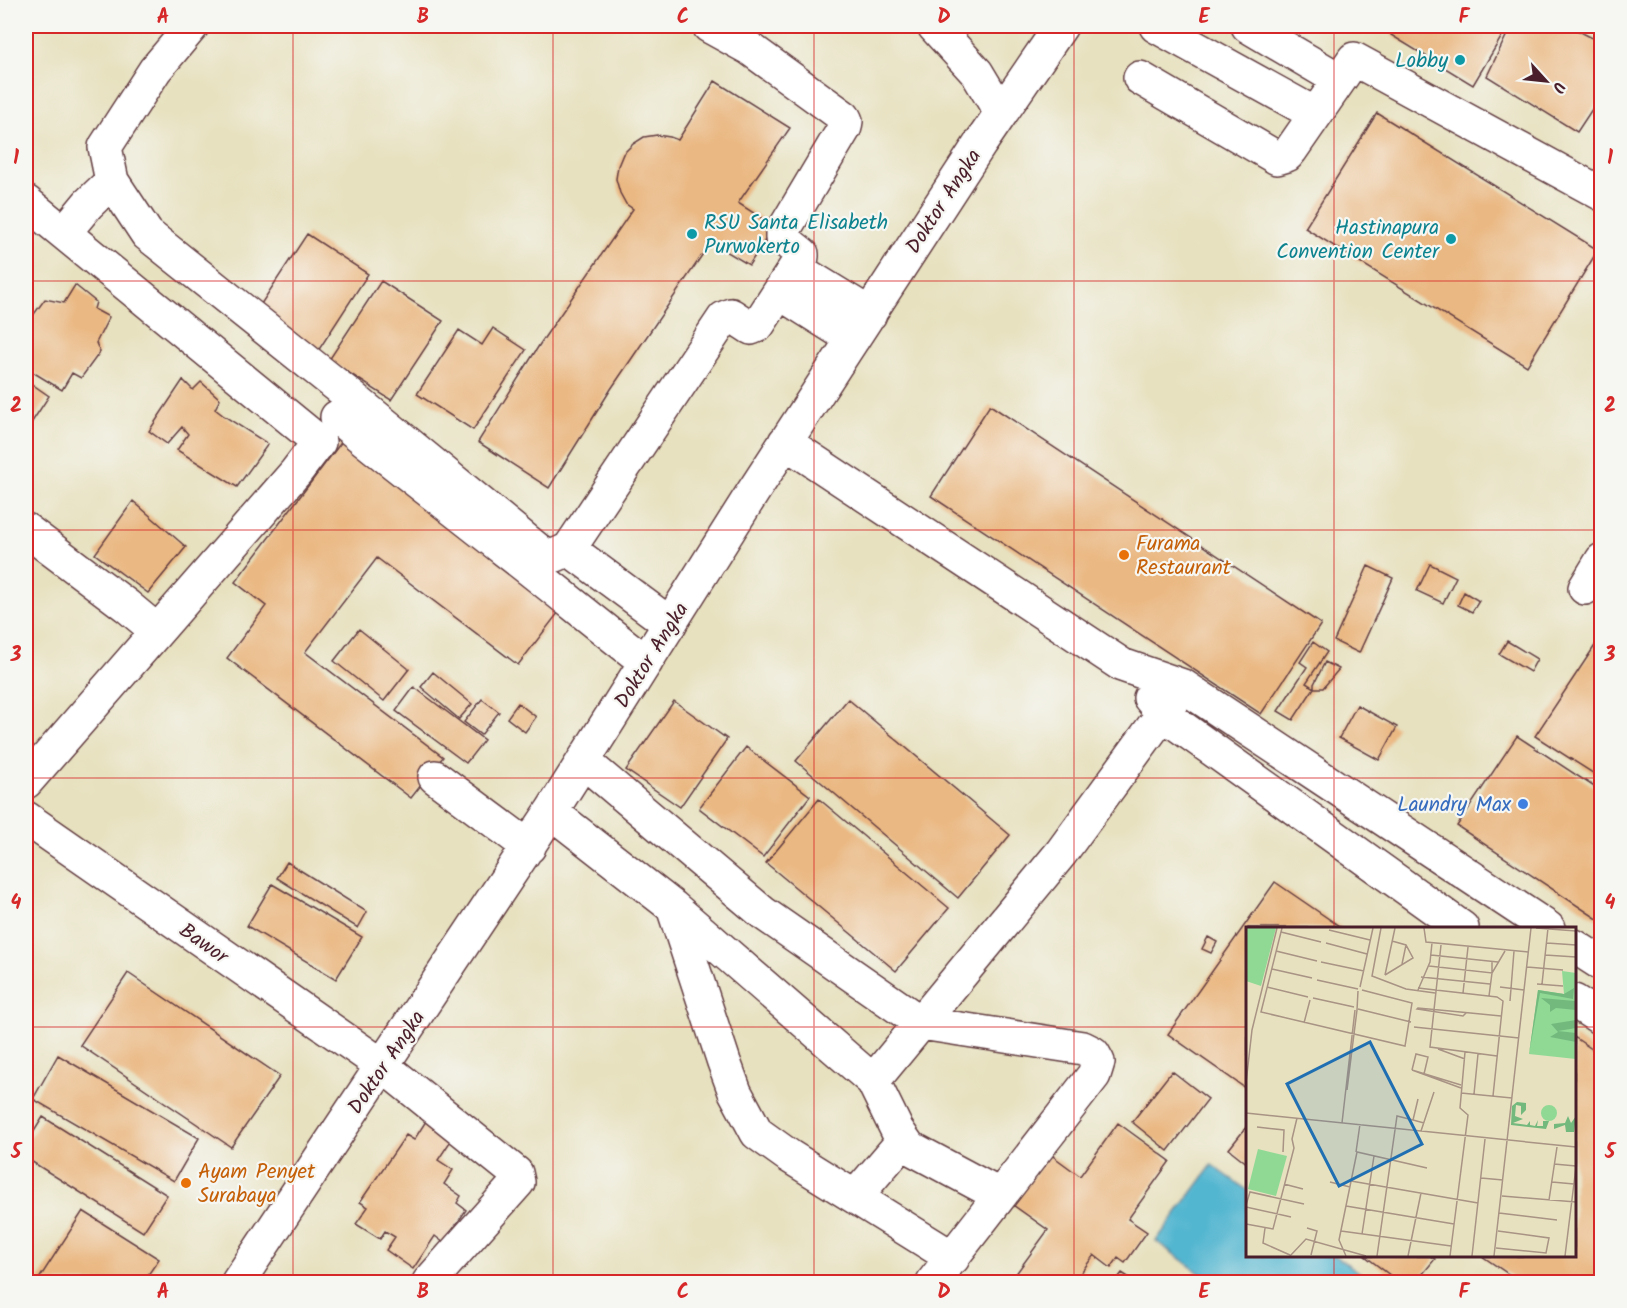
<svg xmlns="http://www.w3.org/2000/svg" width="1627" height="1308" font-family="Kalam,sans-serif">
<rect width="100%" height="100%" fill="#f6f6f2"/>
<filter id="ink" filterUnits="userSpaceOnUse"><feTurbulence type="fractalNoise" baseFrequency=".0167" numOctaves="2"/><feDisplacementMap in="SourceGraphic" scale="12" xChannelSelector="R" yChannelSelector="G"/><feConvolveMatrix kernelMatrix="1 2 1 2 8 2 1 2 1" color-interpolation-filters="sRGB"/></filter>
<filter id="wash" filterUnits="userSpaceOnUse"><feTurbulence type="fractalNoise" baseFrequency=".008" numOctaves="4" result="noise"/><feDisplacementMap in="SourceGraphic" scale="24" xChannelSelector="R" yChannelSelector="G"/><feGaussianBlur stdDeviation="1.35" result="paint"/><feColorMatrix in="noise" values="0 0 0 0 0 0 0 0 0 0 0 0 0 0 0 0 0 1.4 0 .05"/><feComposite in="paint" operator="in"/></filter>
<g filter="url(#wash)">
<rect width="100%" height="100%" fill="#e7e1bf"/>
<!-- water -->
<path fill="#52b6d0" stroke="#4e6a7e" stroke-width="1.5" d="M 1212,1165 L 1247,1190 L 1248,1256 L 1336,1256 L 1373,1282 L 1212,1282 L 1156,1241 Z"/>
<g id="blocks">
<!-- building -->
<path fill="#eab882" d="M 1397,26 L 1508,26 L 1473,85 L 1391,35 Z
M 1511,26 L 1569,26 L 1602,43 L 1602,94 L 1577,132 L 1487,76 Z
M 715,81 L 790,128 L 738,203 L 774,226 L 749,265 L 711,242 L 611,389 L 549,488 L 478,442 L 540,344 L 633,209 L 626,204 L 620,193 L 616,179 L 618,166 L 623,154 L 633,144 L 644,137 L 657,135 L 670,137 L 678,140 Z
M 1377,113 L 1598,250 L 1527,366 L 1305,228 Z
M 307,234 L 368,274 L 318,351 L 257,310 Z
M 381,281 L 443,321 L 391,400 L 329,360 Z
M 75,285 L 96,302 L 94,309 L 109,317 L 96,343 L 100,352 L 81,378 L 72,373 L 62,390 L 26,368 L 26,325 L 45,299 L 64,303 Z
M 493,328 L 526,350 L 473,430 L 417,394 L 459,330 L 482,345 Z
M 26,380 L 49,396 L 26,431 Z
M 183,380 L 193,390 L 201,382 L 220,399 L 215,409 L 224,416 L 268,444 L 237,487 L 177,450 L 188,434 L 182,427 L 167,444 L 149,431 Z
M 990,405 L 1321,624 L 1261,714 L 931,496 Z
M 343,440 L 562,608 L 518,665 L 377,558 L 305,652 L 443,757 L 411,798 L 227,658 L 266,606 L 235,582 Z
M 133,501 L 186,547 L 148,593 L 95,554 Z
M 1430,564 L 1456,577 L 1443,603 L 1417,591 Z
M 1368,566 L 1393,578 L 1359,653 L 1334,641 Z
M 1464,592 L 1479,601 L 1472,612 L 1458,605 Z
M 359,629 L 409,669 L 384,701 L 334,661 Z
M 1602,635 L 1602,779 L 1535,736 Z
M 1507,641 L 1537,659 L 1530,672 L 1499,654 Z
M 1313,642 L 1327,652 L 1306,683 L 1314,688 L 1293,720 L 1278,711 L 1307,667 L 1300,662 Z
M 1325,662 L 1339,669 L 1323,688 L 1314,688 L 1314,684 Z
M 433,672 L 472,704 L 459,719 L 421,687 Z
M 414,687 L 484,740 L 466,763 L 396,711 Z
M 482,699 L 499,712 L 481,735 L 464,722 Z
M 848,699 L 1010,835 L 958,898 L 796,761 Z
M 674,701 L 727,739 L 680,807 L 626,770 Z
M 518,703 L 536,717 L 525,732 L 507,718 Z
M 1357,705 L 1397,727 L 1379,760 L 1339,738 Z
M 1517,736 L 1602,792 L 1602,922 L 1457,826 Z
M 746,747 L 810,796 L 763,857 L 699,808 Z
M 819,799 L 949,908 L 896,971 L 766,863 Z
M 287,862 L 367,912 L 358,928 L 277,878 Z
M 1275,882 L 1342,928 L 1248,928 L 1248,1090 L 1168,1034 Z
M 272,884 L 362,937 L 336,979 L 247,926 Z
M 1208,937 L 1217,942 L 1211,953 L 1202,949 Z
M 128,973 L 280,1076 L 231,1147 L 80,1045 Z
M 1574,1037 L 1602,1056 L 1602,1282 L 1520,1282 L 1482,1256 L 1574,1256 Z
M 58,1055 L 199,1138 L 174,1181 L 33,1099 Z
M 1172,1071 L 1208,1099 L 1168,1151 L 1132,1122 Z
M 43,1117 L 167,1195 L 143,1232 L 26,1158 L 26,1144 Z
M 426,1121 L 452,1139 L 438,1160 L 453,1170 L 444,1184 L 461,1196 L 457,1203 L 466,1210 L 444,1243 L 435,1236 L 413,1269 L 386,1250 L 395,1237 L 385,1231 L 380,1239 L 356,1224 L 368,1207 L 360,1202 L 406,1135 L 414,1140 Z
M 1118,1123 L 1170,1161 L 1128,1219 L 1147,1232 L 1125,1263 L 1118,1258 L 1111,1268 L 1094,1255 L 1074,1282 L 1010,1282 L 1048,1230 L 1013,1205 L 1050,1154 L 1080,1176 Z
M 1248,1125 L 1248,1164 L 1229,1149 Z
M 83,1211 L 159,1259 L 143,1282 L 37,1282 Z
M 1365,1256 L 1430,1256 L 1435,1259 L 1416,1282 L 1399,1282 Z
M 1122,1273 L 1136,1282 L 1115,1282 Z"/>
</g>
</g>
<g filter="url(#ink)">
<use href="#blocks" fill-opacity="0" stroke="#623c41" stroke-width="1.5"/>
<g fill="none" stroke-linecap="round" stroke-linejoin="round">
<!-- minor casing -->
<g stroke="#623c41" stroke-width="36">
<path id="minor" d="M 192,26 L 155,70 L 105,147 L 112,181 L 147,234 L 354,399 L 545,556 L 556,555 L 569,549 L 724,318 L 731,315 L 751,328 L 758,325 L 802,257 L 802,254 L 782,238 L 782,233 L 845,127 L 846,121 L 844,117 L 749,48 L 709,26
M 934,26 L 977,73 L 1001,113
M 1156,26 L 1315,114
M 1248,26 L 1338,79
M 1140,78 L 1277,158 L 1287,155 L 1291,150 L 1354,59 L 1602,194
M 26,202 L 319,442 L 296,472 L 26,782
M 64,233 L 88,204 L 112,181
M 795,268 L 870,314
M 780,293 L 853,339
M 337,417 C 392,463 450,506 506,551 C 553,587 599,626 646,662
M 785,442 L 1122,665 L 1183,686 L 1548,928
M 26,530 L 127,606 L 157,631
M 569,549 L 670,624
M 1585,588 L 1602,560
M 1150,698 L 1163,714 L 1462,928
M 583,761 L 763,913 L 921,1023 L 1083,1048 L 1093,1053 L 1098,1062 L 1094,1075 L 933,1282
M 435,777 L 529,847
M 551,812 L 673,907 L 873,1081 L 1061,853 L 1183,686
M 26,818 L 383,1066 L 516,1173 L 518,1182 L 429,1282
M 673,907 L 724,1062 L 735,1092 L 757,1133 L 789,1156 L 953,1258
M 1574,946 L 1602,964
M 1574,1001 L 1602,1019
M 873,1081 L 897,1130 L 909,1147 L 999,1195
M 855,1197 L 903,1141
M 238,1282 L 551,812 L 753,492 L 980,144 L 1061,26"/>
</g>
<!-- minor -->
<use href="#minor" stroke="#fff" stroke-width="33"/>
</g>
</g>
<!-- grid -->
<path fill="none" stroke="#d62828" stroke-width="1.5" stroke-opacity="0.55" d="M 293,26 L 293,1282M 553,26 L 553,1282M 814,26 L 814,1282M 1074,26 L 1074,1282M 1334,26 L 1334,928M 26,281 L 1602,281M 26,530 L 1602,530M 26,778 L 1602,778M 26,1027 L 1248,1027M 1574,1027 L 1602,1027M 1334,1256 L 1334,1282"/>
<!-- markers -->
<g fill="#0f9aa8" stroke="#f6f6f2" stroke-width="2">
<circle cx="1460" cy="60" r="6"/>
<circle cx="692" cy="234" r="6"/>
<circle cx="1451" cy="239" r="6"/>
</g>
<g fill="#e8710a" stroke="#f6f6f2" stroke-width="2">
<circle cx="1124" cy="555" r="6"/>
<circle cx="186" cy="1183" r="6"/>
</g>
<circle fill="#3f7fe0" stroke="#f6f6f2" stroke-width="2" cx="1523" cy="804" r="6"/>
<g text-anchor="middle" stroke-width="4.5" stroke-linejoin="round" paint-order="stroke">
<!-- culture labels -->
<g font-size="21" fill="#0d838f" stroke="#f6f6f2" text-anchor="end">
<text x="1448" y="67">Lobby</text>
<text x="704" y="229" text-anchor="start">RSU Santa Elisabeth<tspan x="704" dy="24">Purwokerto</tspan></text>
<text x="1439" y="234">Hastinapura<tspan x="1439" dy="24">Convention Center</tspan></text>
</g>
<!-- street labels -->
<g font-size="21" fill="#4a1f2b" stroke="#f6f6f2">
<text transform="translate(943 201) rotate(-57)" y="7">Doktor Angka</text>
<text transform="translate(651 655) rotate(-58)" y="7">Doktor Angka</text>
<text transform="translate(204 943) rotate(35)" y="7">Bawor</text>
<text transform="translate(386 1062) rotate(-56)" y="7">Doktor Angka</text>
</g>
<!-- food labels -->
<g font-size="21" fill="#c56008" stroke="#f6f6f2" text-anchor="start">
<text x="1136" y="550">Furama<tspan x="1136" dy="24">Restaurant</tspan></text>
<text x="198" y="1178">Ayam Penyet<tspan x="198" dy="24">Surabaya</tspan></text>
</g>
<!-- shop labels -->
<g font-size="21" fill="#366cbe" stroke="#f6f6f2" text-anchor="end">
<text x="1511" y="811">Laundry Max</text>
</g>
</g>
<!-- overview -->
<g transform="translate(1246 927)">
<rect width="330" height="330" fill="#e7e1bf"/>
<path d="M 0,1 L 30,1 L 15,59 L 0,54 ZM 316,44 L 330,46 L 330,132 L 283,127 L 292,63 L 318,67 ZM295 186a8 8 0 1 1 16 0a8 8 0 1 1-16 0ZM 12,222 L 41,229 L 30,269 L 2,262 Z" fill="#8fd995"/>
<path d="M 328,61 L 327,72 L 294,66 L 283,127 L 292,63 L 318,67 ZM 295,71 L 329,74 L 330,83 L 310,81 L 304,85 L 304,78 ZM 330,93 L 330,101 L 312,104 L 330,106 L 330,115 L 304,110 L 312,105 L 305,97 ZM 271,175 L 280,176 L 280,183 L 275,188 L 275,179 L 270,178 L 269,189 L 277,192 L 267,196 L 281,198 L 284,194 L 284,198 L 289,199 L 292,193 L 291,199 L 297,199 L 297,194 L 303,194 L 300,202 L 265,198 L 266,179 ZM 322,189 L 325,196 L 330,189 L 328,205 L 320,205 L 319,198 L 308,202 L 308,197 L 319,196 Z" fill="#73b97e"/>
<path fill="none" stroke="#a89384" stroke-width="1.5" d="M 36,1 L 15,85 L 159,119 L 166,76 L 116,63M 135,1 L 126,49 L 160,62 L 189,66M 178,1 L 180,15 L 282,25M 290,1 L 330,4M 83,3 L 124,13M 35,5 L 75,15M 80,16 L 121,27M 301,16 L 330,18M 195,18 L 184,120 L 251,129M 30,24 L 71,34M 185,28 L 252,35M 299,28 L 330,30M 75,35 L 118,44M 156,37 L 160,18M 183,39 L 246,46 L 246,35M 281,40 L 317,43M 26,42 L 66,51M 139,48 L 167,31 L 160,18 L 146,14M 139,48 L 149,1M 175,50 L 244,57M 71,53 L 112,62M 291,57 L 317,59M 296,57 L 302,1M 21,60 L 62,70M 114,60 L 127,1M 254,60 L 278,63M 172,61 L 251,70 L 257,74 L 247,169M 172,63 L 184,35 L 186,16M 217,66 L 222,20M 243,69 L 246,46 L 259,24M 67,71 L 108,80M 264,74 L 268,24M 112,82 L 165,95M 111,83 L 112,64M 220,86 L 217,89 L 171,82 L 172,81 L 204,84 L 255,89M 58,96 L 64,73M 168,100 L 273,111M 192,122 L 219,132M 166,143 L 215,161M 166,143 L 215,158M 166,143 L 170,127 L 182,130 L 178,147M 0,156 L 6,103 L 31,1M 101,163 L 111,83M 215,166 L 266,171M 228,167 L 232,127M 172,172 L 167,193 L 178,196M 0,186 L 330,220M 96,196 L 109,83M 11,200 L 38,203 L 37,225M 175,204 L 188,165M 110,225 L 114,197M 308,237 L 330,239M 235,251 L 257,253M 105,254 L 232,276M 84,255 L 104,260M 306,255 L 328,257M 38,257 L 57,262M 256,269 L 330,275M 303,273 L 311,220M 0,278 L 4,265 L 58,277M 100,279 L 208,297M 0,280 L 45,290M 253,286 L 311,293M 0,297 L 27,302 L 48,221 L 46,212 L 51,191M 19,301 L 17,316 L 44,328M 61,301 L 71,304 L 65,328M 95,304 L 205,319M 116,307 L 128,229M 250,321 L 300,326 L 303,311 L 252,304M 44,329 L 60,312 L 120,329M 100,329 L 93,313 L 111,225 L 181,241M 131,329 L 151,189 L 167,193M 162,329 L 175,266M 204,329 L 222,188 L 214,181 L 219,125M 226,329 L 239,212M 248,329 L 285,1M 319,329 L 330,240"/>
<path fill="#1f6fb2" fill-opacity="0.15" stroke="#1f6fb2" stroke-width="3" d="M 124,115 L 176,217 L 93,259 L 41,157 Z"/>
<rect width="330" height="330" fill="none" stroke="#4a1f2b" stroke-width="3"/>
</g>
<!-- margin -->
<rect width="1627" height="1308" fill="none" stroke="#f6f6f2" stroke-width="66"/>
<!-- north arrow -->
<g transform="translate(1546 81) rotate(117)" stroke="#f6f6f2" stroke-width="4.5" paint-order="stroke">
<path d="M0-4.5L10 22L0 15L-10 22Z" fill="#4a1f2b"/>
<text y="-9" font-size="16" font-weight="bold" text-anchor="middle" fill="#4a1f2b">U</text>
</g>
<rect x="33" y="33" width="1561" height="1242" fill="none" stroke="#d62828" stroke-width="2"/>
<g font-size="20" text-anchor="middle" font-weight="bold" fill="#d62828">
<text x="163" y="23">A</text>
<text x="423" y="23">B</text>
<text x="683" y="23">C</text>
<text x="944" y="23">D</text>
<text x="1204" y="23">E</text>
<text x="1464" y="23">F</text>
<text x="16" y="164">1</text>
<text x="1610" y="164">1</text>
<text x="16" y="412">2</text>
<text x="1610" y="412">2</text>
<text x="16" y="661">3</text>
<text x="1610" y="661">3</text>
<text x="16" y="909">4</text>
<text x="1610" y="909">4</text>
<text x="16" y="1158">5</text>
<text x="1610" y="1158">5</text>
<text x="163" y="1298">A</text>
<text x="423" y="1298">B</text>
<text x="683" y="1298">C</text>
<text x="944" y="1298">D</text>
<text x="1204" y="1298">E</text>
<text x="1464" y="1298">F</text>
</g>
</svg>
